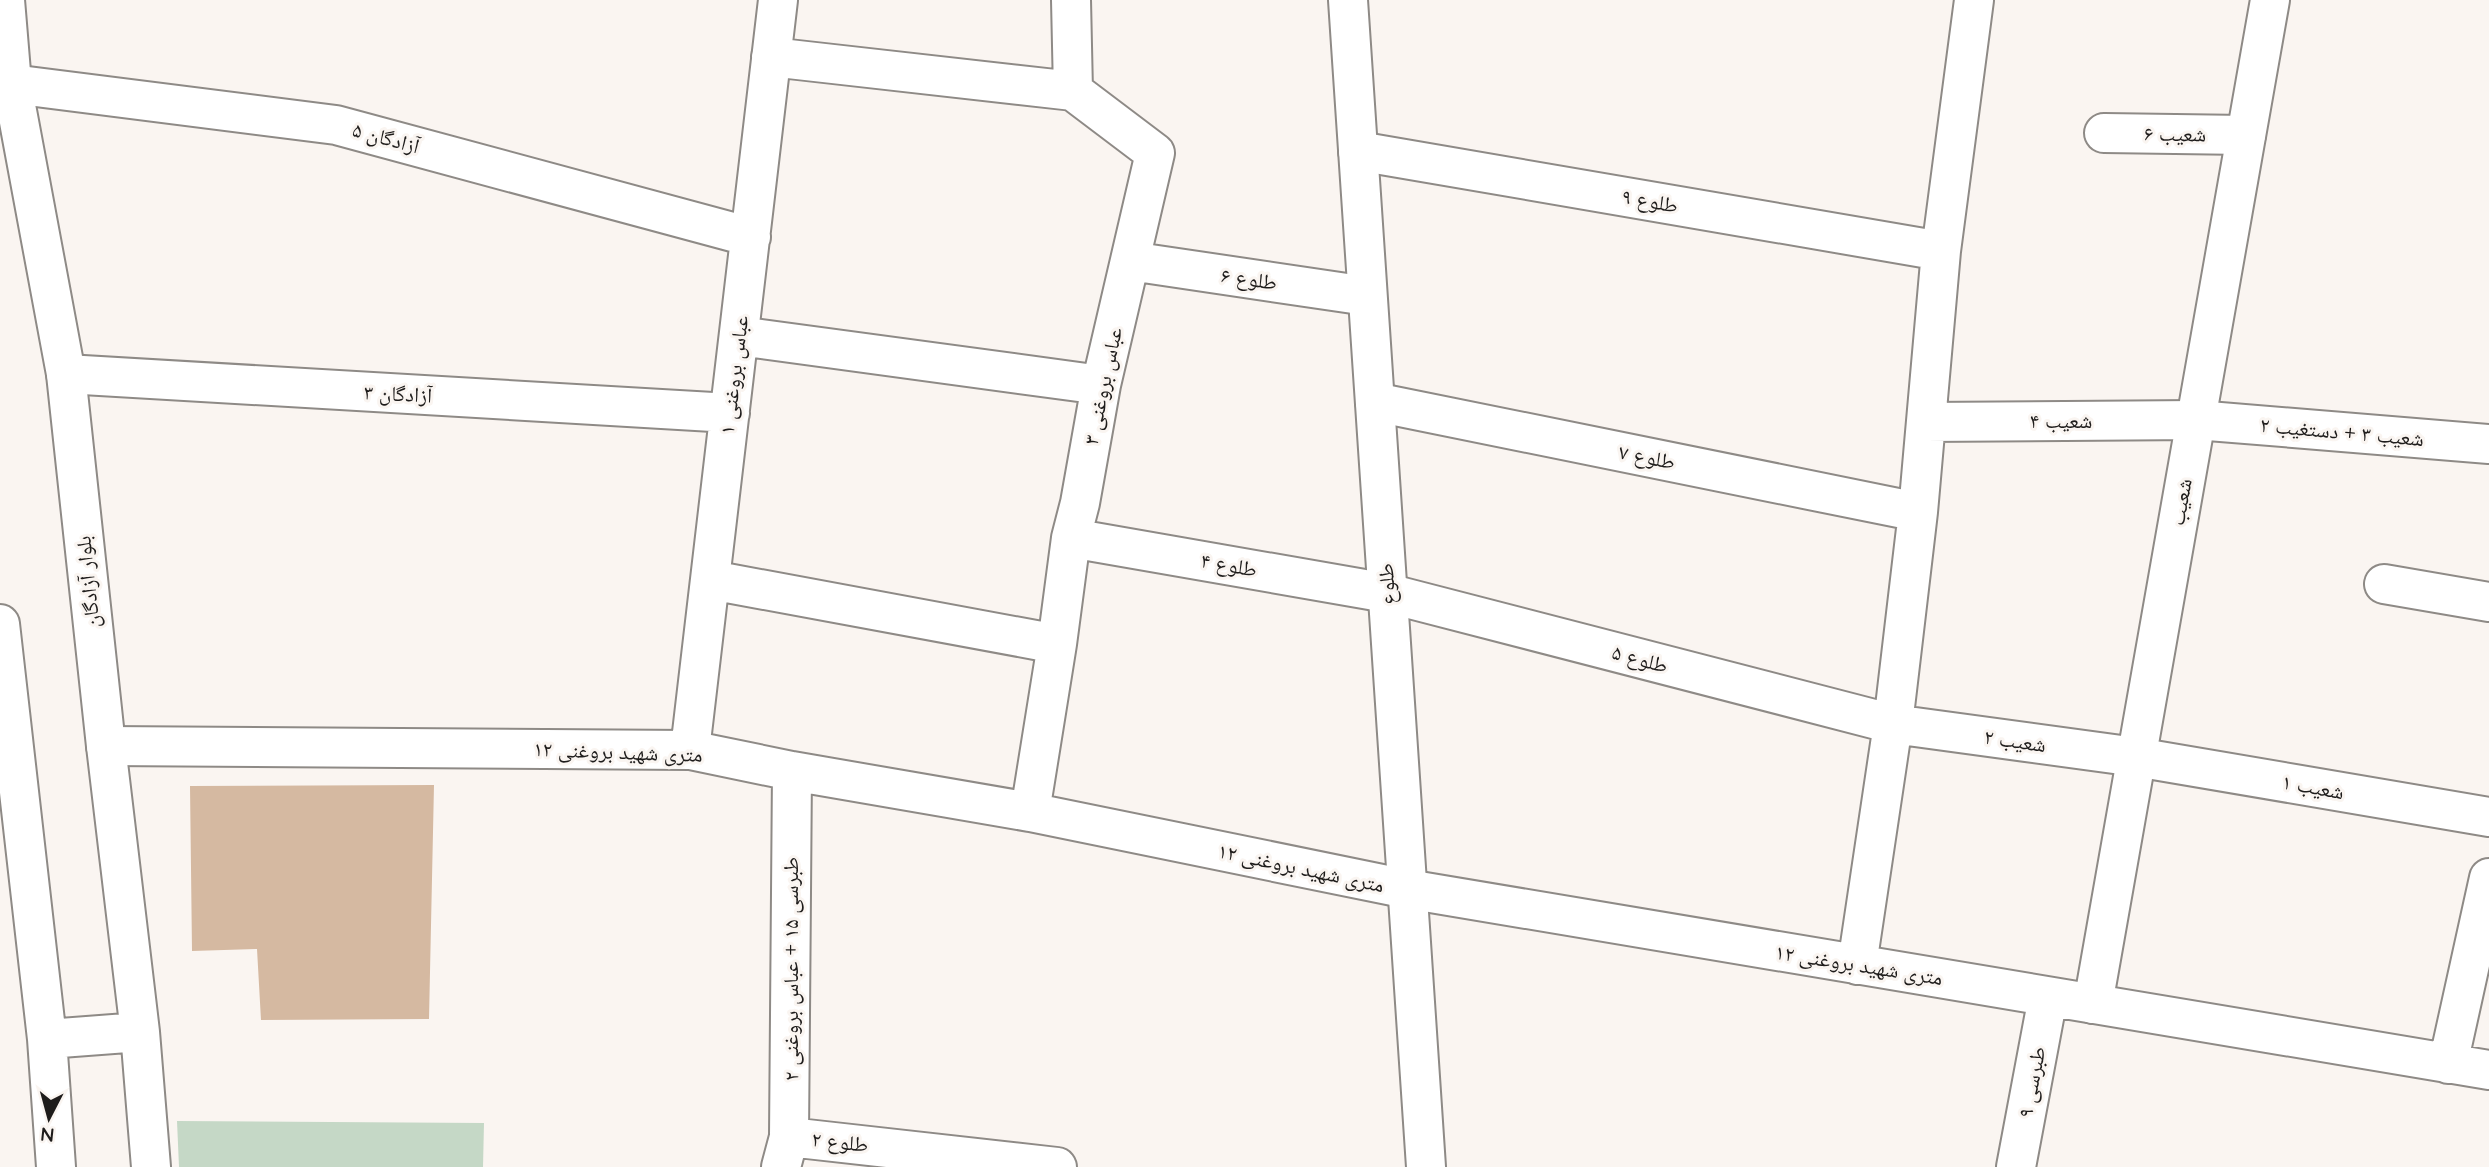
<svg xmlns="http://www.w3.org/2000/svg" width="2489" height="1167" font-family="Quicksand,'Noto Naskh Arabic',sans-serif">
<rect width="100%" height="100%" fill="#faf5f1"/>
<!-- green -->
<path fill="#c5d8c6" d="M 177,1121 L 484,1123 L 483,1167 L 179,1167 Z"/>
<!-- building -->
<path fill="#d5b9a1" d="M 434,785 L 429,1019 L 261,1020 L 257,949 L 192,951 L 190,786 Z"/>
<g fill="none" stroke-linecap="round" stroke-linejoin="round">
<!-- street casing -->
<g stroke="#8e8a86" stroke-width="42">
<path id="street" d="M 771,57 L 1073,91
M 12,84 L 336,125 L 751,237
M 2104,133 L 2246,135
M 1358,151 L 1941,251
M 1130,261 L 1367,296
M 739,336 L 1101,385
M 66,374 L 730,413
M 1375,402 L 1918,512
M 1926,422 L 2196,420 L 2489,444
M 1071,538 L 1387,593 L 1893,724 L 2136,757 L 2489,817
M 711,580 L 1057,644
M 2384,584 L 2489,602
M 106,746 L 690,750 L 792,771 L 1030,812 L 1407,889 L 2489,1070
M 690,750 L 778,0
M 1030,812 L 1057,644 L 1071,538 L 1080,503 L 1101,385 L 1155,153 L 1073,91 L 1071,0
M 1857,965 L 1893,724 L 1918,512 L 1941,251 L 1974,0
M 2448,1064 L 2489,878
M 789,1137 L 1057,1167
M 781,1167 L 789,1137 L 792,771
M 2016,1167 L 2048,997"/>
</g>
<!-- secondary casing -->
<g stroke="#8e8a86" stroke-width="42">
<path id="secondary" d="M 5,0 L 12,84 L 66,374 L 106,746 L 140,1032 L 151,1167
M 1348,0 L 1426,1167
M 0,624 L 47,1039 L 56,1167
M 2093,1004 L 2270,0
M 47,1039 L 140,1032"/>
</g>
<!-- street -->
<use href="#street" stroke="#fff" stroke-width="38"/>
<!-- secondary -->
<use href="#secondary" stroke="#fff" stroke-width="38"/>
</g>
<g text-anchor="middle" stroke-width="6" stroke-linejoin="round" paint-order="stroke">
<!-- street labels -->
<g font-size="21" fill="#1e1c1b" stroke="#faf5f1">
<text transform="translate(2175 134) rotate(1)" y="7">شعیب ۶</text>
<text transform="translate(386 138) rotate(15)" y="7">آزادگان ۵</text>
<text transform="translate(1650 201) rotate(10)" y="7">طلوع ۹</text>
<text transform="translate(1249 279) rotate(8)" y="7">طلوع ۶</text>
<text transform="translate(734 375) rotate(-83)" y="7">عباس بروغنی ۱</text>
<text transform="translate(1103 386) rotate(-78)" y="7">عباس بروغنی ۳</text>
<text transform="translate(398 394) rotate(3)" y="7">آزادگان ۳</text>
<text x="2061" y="428">شعیب ۴</text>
<text transform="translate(2342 432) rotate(5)" y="7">شعیب ۳ + دستغیب ۲</text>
<text transform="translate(1647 457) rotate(11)" y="7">طلوع ۷</text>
<text transform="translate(2181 502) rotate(-80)" y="7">شعیب</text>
<text transform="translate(1229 565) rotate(10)" y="7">طلوع ۴</text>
<text transform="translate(88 582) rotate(-96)" y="7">بلوار آزادگان</text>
<text transform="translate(1387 584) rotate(-94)" y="7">طلوع</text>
<text transform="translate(1640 659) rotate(15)" y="7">طلوع ۵</text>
<text transform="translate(2015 741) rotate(8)" y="7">شعیب ۲</text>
<text transform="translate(618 752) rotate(2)" y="7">۱۲ متری شهید بروغنی</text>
<text transform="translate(2313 787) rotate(10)" y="7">شعیب ۱</text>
<text transform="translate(1301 868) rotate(12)" y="7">۱۲ متری شهید بروغنی</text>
<text transform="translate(1859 965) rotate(9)" y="7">۱۲ متری شهید بروغنی</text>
<text transform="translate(791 969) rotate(-90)" y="7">طبرسی ۱۵ + عباس بروغنی ۲</text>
<text transform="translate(2032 1082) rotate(-79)" y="7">طبرسی ۹</text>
<text transform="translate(840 1142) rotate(6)" y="7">طلوع ۲</text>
</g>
</g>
<!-- north arrow -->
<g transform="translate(49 1118) rotate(186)" stroke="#faf5f1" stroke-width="5" paint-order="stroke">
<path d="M0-5L12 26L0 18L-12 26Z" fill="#1e1c1b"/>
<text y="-10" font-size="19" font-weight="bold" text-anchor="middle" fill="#1e1c1b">N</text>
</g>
</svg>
